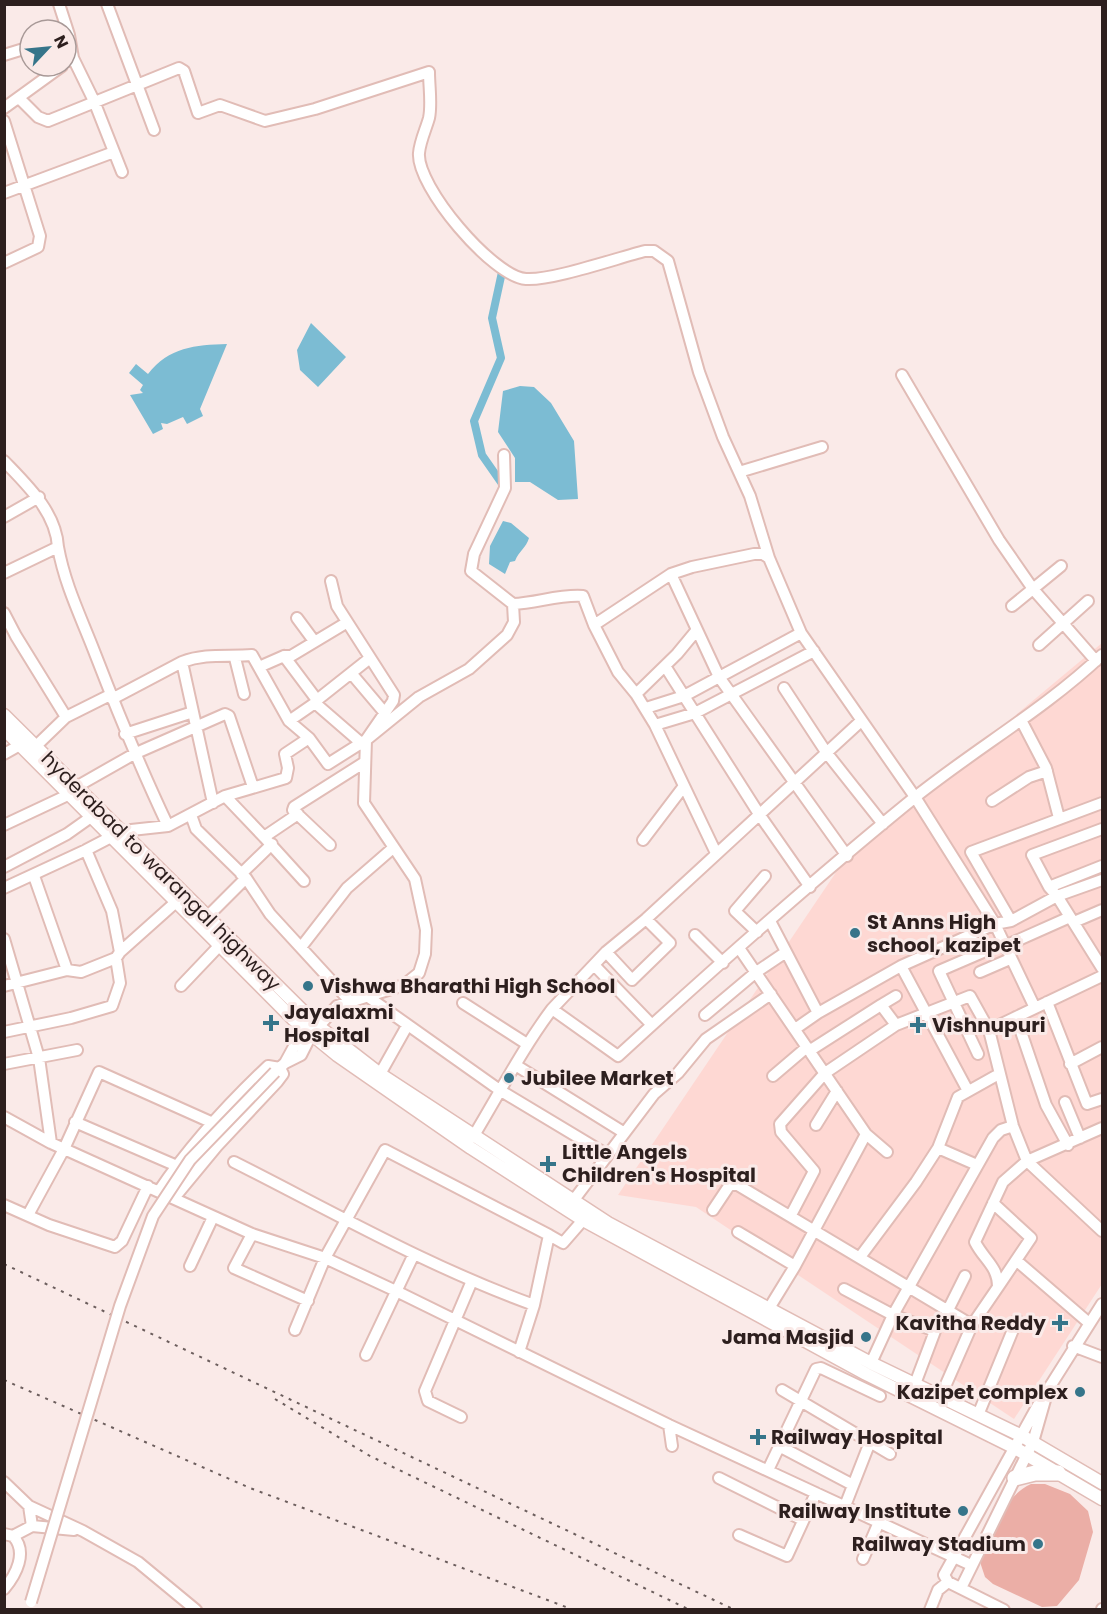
<svg xmlns="http://www.w3.org/2000/svg" width="1107" height="1614" font-family="Poppins,sans-serif">
<rect width="100%" height="100%" fill="#faeae8"/>
<!-- built -->
<path fill="#fed8d3" d="M 1102,643 L 1102,1284 L 1014,1419 L 696,1207 L 618,1195 L 847,856 Z"/>
<!-- green -->
<path fill="#ebaea6" d="M 1031,1484 L 1045,1484 L 1070,1494 L 1088,1511 L 1093,1532 L 1079,1580 L 1057,1606 L 1042,1607 L 993,1584 L 985,1577 L 981,1565 L 981,1557 C 993,1531 1004,1496 1031,1484 Z"/>
<!-- water -->
<path fill="#7cbcd3" d="M 311,323 L 346,357 L 318,387 L 300,370 L 297,350 Z
M 227,344 L 200,409 L 203,416 L 187,424 L 183,417 L 167,424 L 161,423 L 163,429 L 153,434 L 130,395 L 143,393 L 140,390 L 143,385 L 129,373 L 136,364 L 148,374 C 169,347 195,345 227,344 Z
M 520,386 L 534,387 L 551,403 L 574,441 L 578,499 L 558,500 L 530,482 L 515,482 L 515,458 L 498,432 L 503,391 Z
M 503,521 L 511,523 L 529,538 C 526,548 519,551 515,561 L 510,562 L 505,574 L 489,564 L 490,546 Z"/>
<g fill="none" stroke-linecap="round" stroke-linejoin="round">
<!-- canal -->
<path stroke="#7cbcd3" stroke-width="8" d="M 502,272 L 492,318 L 501,358 L 474,421 L 482,455 L 505,488"/>
<!-- minor casing -->
<g stroke="#e1bcb6" stroke-width="14">
<path id="minor" d="M 59,4 L 69,35 L 73,58 L 69,61
M 107,4 L 154,130
M 4,55 L 30,47
M 73,58 L 94,101 L 122,172
M 19,98 L 38,117 L 48,121 L 179,68 L 184,71 L 198,113 L 220,105 L 265,121 L 315,109 L 429,72 C 429,87 432,104 429,118 C 426,129 420,141 419,153 C 416,186 493,277 526,279 C 551,281 617,258 645,251 L 654,251 L 668,261 L 699,372 L 723,437 L 750,496 L 769,558
M 4,108 L 62,66
M 4,121 L 40,236 L 38,247 L 4,263
M 4,193 L 114,152
M 902,375 L 999,540 L 1033,589 L 1096,661
M 504,455 L 505,488 L 474,554 L 471,571 L 513,604 C 537,603 560,594 583,596 L 594,625
M 4,461 C 27,485 56,512 58,547 L 4,573
M 739,472 L 822,447
M 4,517 L 39,497
M 58,547 C 65,586 82,619 96,656 C 118,713 141,769 168,826
M 671,574 L 719,677 L 847,856
M 1012,606 L 1061,566
M 4,613 L 16,636 L 66,717
M 297,618 L 314,641
M 696,631 L 677,654 L 636,694 L 655,725 L 716,853
M 1039,645 L 1088,601
M 284,656 L 291,656 L 346,623
M 235,658 L 244,694
M 665,666 L 759,814 L 810,887
M 259,667 L 284,656 L 317,700 L 315,703 L 289,721
M 351,673 L 384,712
M 784,688 L 826,752 L 883,824
M 636,694 L 618,672 L 594,625 L 671,574 L 692,567 L 754,554 L 763,554 L 769,558 L 801,633 L 915,797 L 995,924 L 1035,1008
M 112,699 L 182,662
M 317,700 L 370,658
M 315,703 L 360,742
M 646,708 L 684,696 L 801,633
M 1021,720 L 1046,768 L 1059,818
M 655,725 L 695,713 L 814,651
M 125,734 L 193,712
M 36,746 L 66,717 L 110,695
M 4,754 L 20,745
M 76,787 L 134,754 L 225,714 L 229,716 L 253,787
M 225,796 L 264,837 L 298,814
M 992,801 L 1029,777 L 1047,771
M 213,803 L 182,662 C 206,653 227,657 252,655 L 289,721 L 309,738
M 191,815 L 196,829 L 246,878 L 270,914 L 349,1000
M 4,825 L 70,794
M 1102,829 L 1032,855 L 1049,887 L 1057,896 L 1102,968
M 122,831 L 168,826 L 225,796 L 286,778 L 288,768 L 285,754 L 309,738 L 328,764 L 366,740 L 419,697 L 469,669 L 507,635 L 514,622 L 513,604
M 264,837 L 304,881
M 643,840 L 684,786
M 330,845 L 293,810 L 294,807 L 365,762
M 86,850 L 111,837
M 4,867 L 67,834 L 91,817
M 241,874 L 272,844
M 34,876 L 67,970
M 1049,887 L 1102,866
M 4,888 L 86,850 L 112,911 L 120,952 L 116,958 L 120,983 L 112,1006 L 71,1018 L 4,1032
M 207,917 L 246,878
M 770,921 L 818,1013 L 795,1029
M 1011,921 L 971,852 L 1102,803
M 1074,922 L 1102,910
M 757,932 L 735,911 L 765,876
M 695,935 L 723,963
M 4,939 L 39,1058 L 51,1143
M 302,946 L 347,888 L 393,848
M 1005,946 L 1070,917
M 739,948 L 866,1134 L 887,1152
M 120,952 L 176,902
M 606,952 L 632,980 L 670,943 L 646,919
M 594,965 L 652,1025
M 901,966 L 995,924 L 1011,921 L 1057,896 L 1102,880
M 980,972 L 1010,959
M 1102,976 L 989,1030 L 1013,1126 L 1027,1161 L 1102,1231
M 4,986 L 67,970 L 81,972 L 116,958
M 181,986 L 220,945
M 367,996 L 501,1091 L 606,1154
M 1047,1002 L 1087,1104 L 1102,1099
M 463,1003 L 527,1044
M 881,1005 L 896,996
M 552,1009 L 606,952 L 646,919 L 861,721
M 818,1013 L 901,966 L 968,1091
M 705,1015 L 755,973 L 786,952
M 1016,1017 L 1046,1105 L 1068,1145
M 809,1051 L 881,1005 L 896,1025
M 978,1054 L 939,971 L 1004,943
M 285,1063 L 297,1041 L 311,1035
M 4,1064 L 77,1050
M 1070,1064 L 1102,1047
M 517,1066 L 623,1132
M 275,1072 L 285,1063 L 301,1055 L 311,1035 L 337,1006 L 404,985 L 419,973 L 425,954 L 426,930 L 415,879 L 364,803 L 366,740 L 393,701 L 394,695 L 337,606 L 331,581
M 380,1074 L 407,1026
M 773,1076 L 807,1047
M 1065,1102 L 1080,1138
M 4,1117 L 51,1143 L 252,1234 L 325,1258 L 396,1291 L 669,1425 L 971,1565
M 75,1122 L 177,1166
M 816,1125 L 837,1091
M 473,1137 C 499,1094 522,1049 552,1009 L 618,1056 C 714,968 812,881 914,798 C 975,749 1045,709 1102,655
M 938,1148 L 977,1165
M 234,1162 C 333,1212 429,1267 534,1305
M 159,1191 C 190,1145 228,1104 268,1066 L 280,1068 L 283,1074 L 277,1082 L 217,1146 L 174,1198
M 573,1201 L 654,1094 L 678,1073 L 706,1039 L 771,994
M 993,1203 L 1031,1238 L 998,1287
M 4,1205 L 49,1225 L 115,1247 L 122,1241 L 148,1186
M 713,1210 L 729,1186 L 736,1184 L 972,1325
M 28,1215 L 64,1149 L 99,1072 L 213,1123
M 791,1215 L 814,1171 L 781,1132 L 780,1124 L 825,1073 L 896,1025 L 970,996 L 989,1030
M 738,1232 L 795,1266
M 252,1234 L 234,1268 L 308,1301
M 549,1235 L 563,1243 L 583,1220
M 860,1257 L 916,1182 L 938,1148 L 958,1097 L 999,1074
M 1017,1261 L 1089,1323
M 190,1266 L 213,1217
M 844,1289 L 893,1315 L 935,1331 L 915,1384
M 768,1310 L 795,1266 L 866,1134
M 948,1310 L 965,1276
M 295,1330 L 325,1258 L 385,1150 L 549,1235 L 534,1305 L 519,1352
M 1073,1346 L 1102,1357
M 366,1355 L 413,1256
M 871,1363 L 893,1315 L 993,1138 L 1001,1130 L 1013,1126
M 782,1390 L 890,1454
M 940,1398 L 972,1325 L 998,1287 C 998,1266 984,1260 975,1242 L 1003,1182 L 1027,1161 L 1102,1128
M 978,1415 L 1017,1320
M 461,1417 L 428,1401 L 425,1391 L 471,1283
M 669,1425 L 672,1446
M 779,1446 L 853,1485
M 768,1470 L 816,1369 L 821,1368 L 880,1396
M 719,1478 L 803,1520
M 4,1482 L 29,1506 L 83,1531 L 138,1562 L 196,1610
M 845,1506 L 870,1442
M 32,1526 L 74,1530
M 4,1534 L 13,1536 L 32,1526 L 29,1506
M 739,1535 L 787,1556 L 816,1493
M 863,1559 L 879,1522
M 961,1588 L 1033,1442 L 1045,1400
M 4,1589 C 16,1575 28,1552 13,1536
M 930,1610 L 938,1590 L 948,1582
M 1004,1610 L 948,1582 L 944,1575 L 1037,1407 L 1102,1304
M 1102,1610 L 1102,1609"/>
</g>
<!-- major casing -->
<g stroke="#e1bcb6" stroke-width="15">
<path id="major" d="M 4,715 L 318,1026 L 380,1074 L 608,1223 L 871,1363 L 1022,1436 L 1102,1483
M 4,729 L 293,1019 L 337,1055 L 471,1148 L 583,1220 L 866,1374 L 1015,1448 L 1102,1499"/>
</g>
<!-- highway casing -->
<g stroke="#e1bcb6" stroke-width="18">
<path id="highway" d="M 1015,1478 L 1035,1473 L 1058,1473"/>
</g>
<!-- minor -->
<use href="#minor" stroke="#fff" stroke-width="10"/>
<!-- major -->
<use href="#major" stroke="#fff" stroke-width="12"/>
<!-- highway -->
<use href="#highway" stroke="#fff" stroke-width="15"/>
<!-- rail -->
<path stroke="#6c5e5d" stroke-width="2" stroke-dasharray="3 6" stroke-linecap="butt" d="M 4,1264 L 735,1610
M 4,1380 L 250,1488 L 574,1610
M 275,1399 L 370,1456 L 690,1610"/>
<!-- minor-bridge casing -->
<g stroke="#e1bcb6" stroke-width="14" stroke-linecap="butt">
<path id="minor-bridge" d="M 31,1602 L 120,1306 L 153,1216 L 190,1160 L 275,1072"/>
</g>
<!-- minor-bridge -->
<use href="#minor-bridge" stroke="#fff" stroke-width="10"/>
</g>
<!-- markers -->
<g fill="#36758a" stroke="#faeae8" stroke-width="2">
<circle cx="855" cy="933" r="6"/>
<circle cx="308" cy="986" r="6"/>
<path d="M268 1014h6v6h6v6h-6v6h-6v-6h-6v-6h6z"/>
<path d="M915 1016h6v6h6v6h-6v6h-6v-6h-6v-6h6z"/>
<circle cx="509" cy="1078" r="6"/>
<path d="M545 1155h6v6h6v6h-6v6h-6v-6h-6v-6h6z"/>
<path d="M1057 1314h6v6h6v6h-6v6h-6v-6h-6v-6h6z"/>
<circle cx="866" cy="1337" r="6"/>
<circle cx="1080" cy="1392" r="6"/>
<path d="M755 1428h6v6h6v6h-6v6h-6v-6h-6v-6h6z"/>
<circle cx="963" cy="1511" r="6"/>
<circle cx="1038" cy="1544" r="6"/>
</g>
<g text-anchor="middle" stroke-width="6" stroke-linejoin="round" paint-order="stroke">
<!-- street labels -->
<g font-size="20" fill="#2d1f1e" stroke="#faeae8">
<text transform="translate(161 871) rotate(45)" y="7">hyderabad to warangal highway</text>
</g>
<!-- poi labels -->
<g font-size="20" font-weight="bold" fill="#2d1f1e" stroke="#faeae8" text-anchor="start">
<text x="867" y="929">St Anns High<tspan x="867" dy="23">school, kazipet</tspan></text>
<text x="320" y="993">Vishwa Bharathi High School</text>
<text x="284" y="1019">Jayalaxmi<tspan x="284" dy="23">Hospital</tspan></text>
<text x="932" y="1032">Vishnupuri</text>
<text x="521" y="1085">Jubilee Market</text>
<text x="562" y="1159">Little Angels<tspan x="562" dy="23">Children's Hospital</tspan></text>
<text x="1046" y="1330" text-anchor="end">Kavitha Reddy</text>
<text x="854" y="1344" text-anchor="end">Jama Masjid</text>
<text x="1068" y="1399" text-anchor="end">Kazipet complex</text>
<text x="771" y="1444">Railway Hospital</text>
<text x="951" y="1518" text-anchor="end">Railway Institute</text>
<text x="1026" y="1551" text-anchor="end">Railway Stadium</text>
</g>
</g>
<!-- border -->
<rect width="1107" height="1614" fill="none" stroke="#2d1f1e" stroke-width="12"/>
<!-- north arrow -->
<g transform="translate(48 48) rotate(64)"><circle r="28" fill="#faeae8" stroke="#a89997" stroke-width="1.5"/>
<path d="M0-4.5L10 22L0 15L-10 22Z" fill="#36758a"/>
<text y="-9" font-size="16" font-weight="bold" text-anchor="middle" fill="#2d1f1e">N</text>
</g>
</svg>
